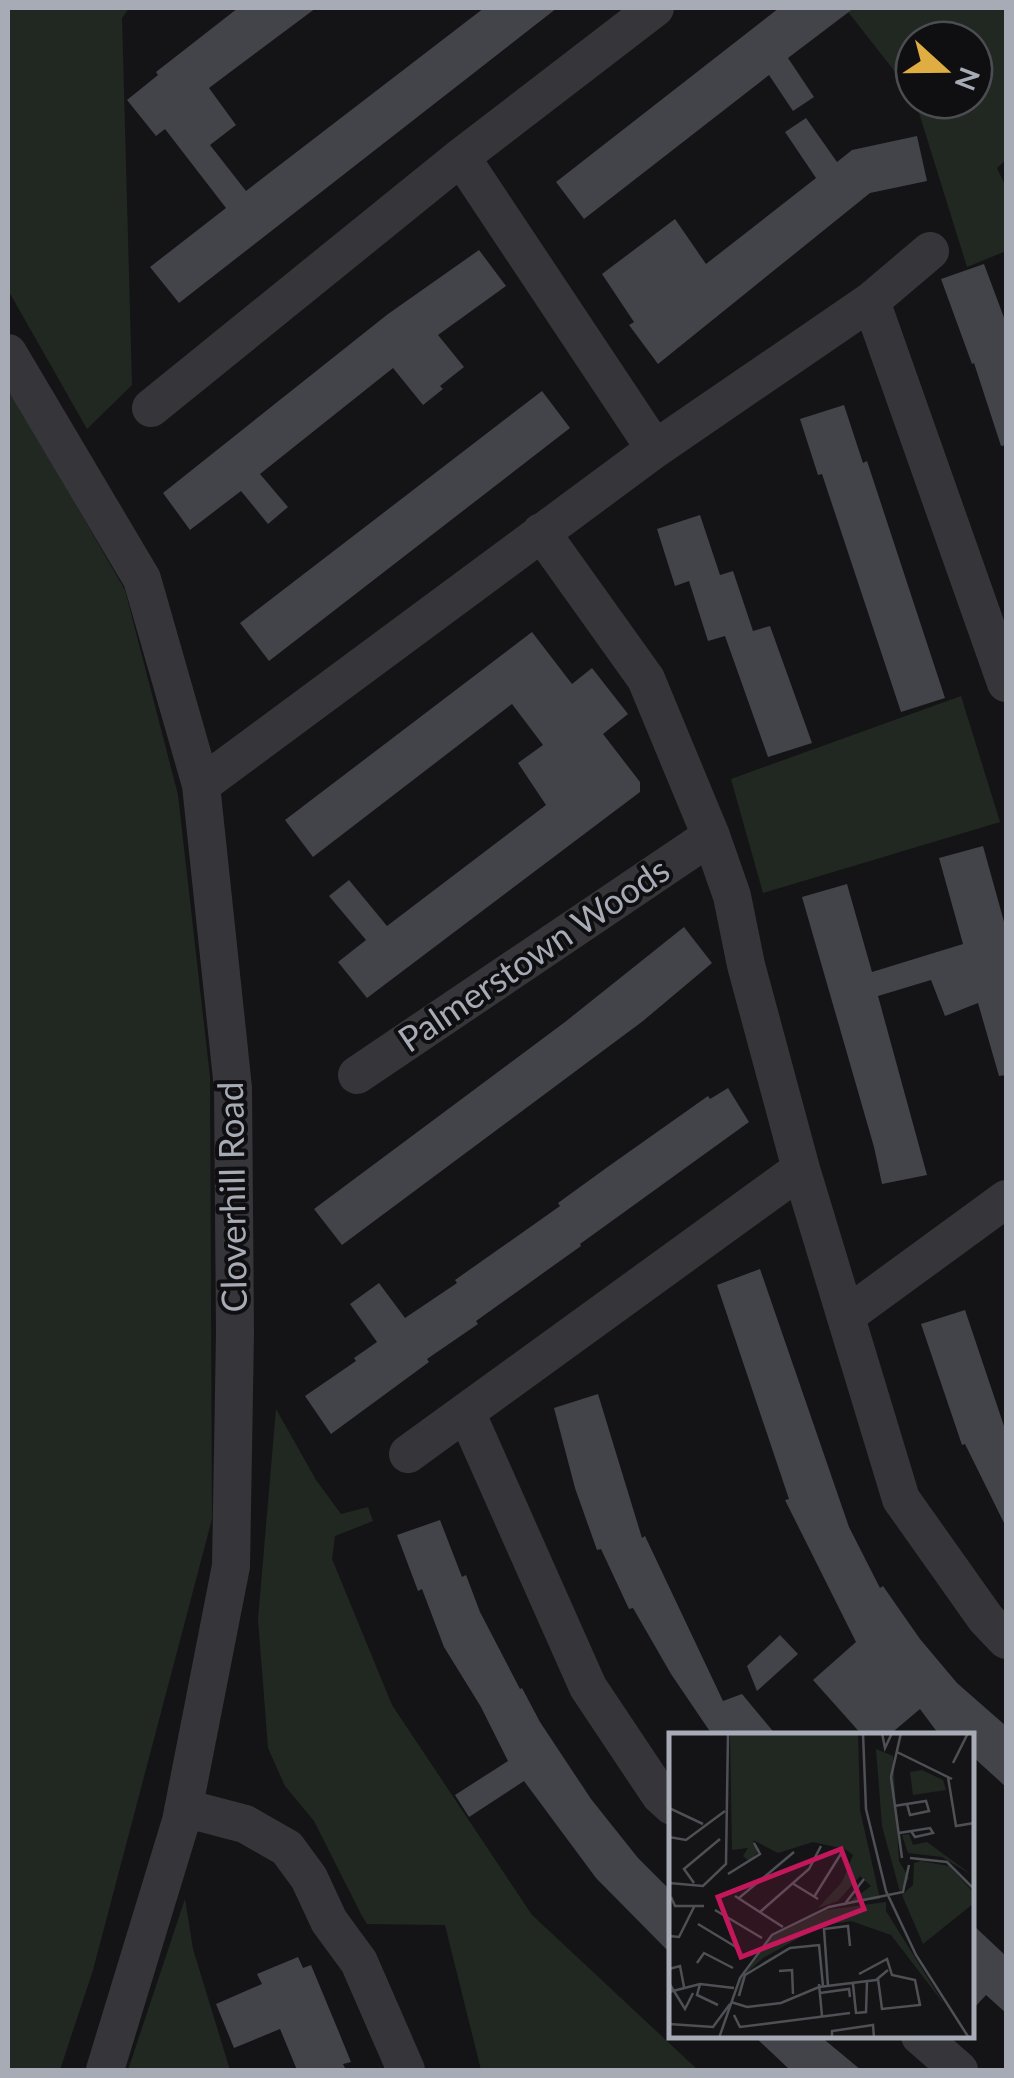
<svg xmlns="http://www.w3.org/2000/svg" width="1014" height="2078" font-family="Lato,sans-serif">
<rect width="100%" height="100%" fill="#141416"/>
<!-- green -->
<path fill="#212822" d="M 8,8 L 129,8 L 122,18 L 132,385 L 87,429 L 8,290 Z
M 845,8 L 1006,8 L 1006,160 L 997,168 L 1006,187 L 1006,251 L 967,267 L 915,100 L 974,100 L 974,40 L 914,40 L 914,96 Z
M 8,387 L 125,590 L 178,795 L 210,1077 L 212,1519 L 93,1970 L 60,2070 L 8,2070 Z
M 961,696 L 1000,822 L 763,893 L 731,779 Z
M 276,1409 L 316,1480 L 341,1514 L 368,1507 L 373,1521 L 335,1536 L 332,1559 L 392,1705 L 532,1915 L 698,2070 L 481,2070 L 445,1925 L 367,1924 L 362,1916 L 314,1821 L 285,1786 L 268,1748 L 258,1619 Z
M 185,1899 L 193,1949 L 230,2070 L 128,2070 Z"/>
<!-- building -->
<path fill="#434449" d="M 238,8 L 316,8 L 209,88 L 236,125 L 210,145 L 246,191 L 484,8 L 557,8 L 179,303 L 150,267 L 226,208 L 165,129 L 156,136 L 127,100 L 158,75 L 156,72 Z
M 779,8 L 854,8 L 788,58 L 814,97 L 793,111 L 769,75 L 584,219 L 556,182 Z
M 806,118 L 837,162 L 852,150 L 917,136 L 927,181 L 870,193 L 658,364 L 629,325 L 634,322 L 602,274 L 675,219 L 706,264 L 816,178 L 785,132 Z
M 479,250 L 506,286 L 438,335 L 464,367 L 440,386 L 443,389 L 423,405 L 393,368 L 260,474 L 288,507 L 268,524 L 241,491 L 190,530 L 163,493 L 388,314 Z
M 984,264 L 1006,323 L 1006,445 L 1001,446 L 974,363 L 972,364 L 941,279 Z
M 542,391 L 570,428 L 269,661 L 240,623 Z
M 844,405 L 863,463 L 867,461 L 945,698 L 901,712 L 822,474 L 818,475 L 800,419 Z
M 700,515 L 720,575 L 733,571 L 753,631 L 770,626 L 812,743 L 768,757 L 725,636 L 708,641 L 689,581 L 675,586 L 657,529 Z
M 532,632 L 572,684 L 592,668 L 628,714 L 603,734 L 640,782 L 640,792 L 367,998 L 338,962 L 366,940 L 329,896 L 349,880 L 387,926 L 546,805 L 518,763 L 543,745 L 512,704 L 313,857 L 285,820 Z
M 983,846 L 1006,929 L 1006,1075 L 999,1076 L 978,1003 L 945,1016 L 931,980 L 878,996 L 927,1175 L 882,1184 L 874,1147 L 802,897 L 847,884 L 872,972 L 963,944 L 939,858 Z
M 684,927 L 712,963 L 643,1021 L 342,1245 L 314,1209 L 565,1022 Z
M 728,1088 L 749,1122 L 580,1244 L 581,1246 L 476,1321 L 478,1324 L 427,1359 L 429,1362 L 331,1434 L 305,1396 L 356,1361 L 354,1358 L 377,1342 L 350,1304 L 379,1283 L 405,1318 L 457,1283 L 455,1280 L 560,1206 L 558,1203 L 609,1166 L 708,1096 L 710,1099 Z
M 760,1269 L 849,1527 L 880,1588 L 883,1586 L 920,1639 L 957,1683 L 1006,1726 L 1006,1787 L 972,1756 L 972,1736 L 940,1736 L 920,1709 L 888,1736 L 863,1736 L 813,1680 L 856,1642 L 785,1500 L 789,1499 L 717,1285 Z
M 965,1310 L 1006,1432 L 1006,1527 L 965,1444 L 962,1445 L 921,1324 Z
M 598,1394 L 642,1538 L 645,1536 L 723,1701 L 742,1694 L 777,1736 L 713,1736 L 671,1674 L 633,1608 L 629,1609 L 601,1549 L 597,1550 L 575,1488 L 554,1408 Z
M 440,1520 L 462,1577 L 466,1575 L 480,1612 L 520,1689 L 522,1688 L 540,1722 L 591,1799 L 638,1858 L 672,1892 L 672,1955 L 596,1878 L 524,1781 L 469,1817 L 455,1795 L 508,1761 L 481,1707 L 444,1647 L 422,1589 L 418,1591 L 397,1535 Z
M 780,1635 L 798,1654 L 757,1691 L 747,1666 Z
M 972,1924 L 1006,1956 L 1006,2013 L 986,1995 L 972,2010 Z
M 298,1957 L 303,1968 L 311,1965 L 338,2030 L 351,2062 L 343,2064 L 346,2070 L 297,2070 L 280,2029 L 234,2048 L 216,2004 L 262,1984 L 257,1974 Z
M 754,2036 L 820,2036 L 861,2070 L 790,2070 Z"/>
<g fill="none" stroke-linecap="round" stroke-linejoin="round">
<!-- minor -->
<path stroke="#36363a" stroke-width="38" d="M 461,157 L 655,449
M 871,301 L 1006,683
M 8,353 L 142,579 L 201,785 L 233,1088 L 235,1333 L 231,1566 L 181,1821 L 105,2070
M 151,408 L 461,157 L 655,8
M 541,532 L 646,679 L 711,836 L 732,896 L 746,965 L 801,1169 L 901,1499 L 986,1619 L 1006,1640
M 201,785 L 655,449 L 871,301 L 930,251
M 357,1075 L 711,836
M 846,1316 L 1006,1199
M 466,1412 L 588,1687 L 660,1795 L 672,1806
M 408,1454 L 801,1169
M 184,1808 L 245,1824 L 287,1848 L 309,1878 L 329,1921 L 359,1962 L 406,2070
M 920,2036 L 959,2070"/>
</g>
<g text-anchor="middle" stroke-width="8" stroke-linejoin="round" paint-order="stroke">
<!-- street labels -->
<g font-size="35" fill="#a7abb5" stroke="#0f0f11">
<text transform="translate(534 955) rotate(-34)" y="12">Palmerstown Woods</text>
<text transform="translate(233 1197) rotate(-91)" y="12">Cloverhill Road</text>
</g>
</g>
<!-- overview -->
<g transform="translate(669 1733)">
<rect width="305" height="305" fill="#141416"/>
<path d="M 61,0 L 189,0 L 191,77 L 211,166 L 180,169 L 202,153 L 191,143 L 169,168 L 149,175 L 173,149 L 184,122 L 176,116 L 144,109 L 109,120 L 84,107 L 91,117 L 80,128 L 74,123 L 79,115 L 63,117 ZM 207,16 L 224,23 L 230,128 L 240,145 L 231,159 L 213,93 ZM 253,37 L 274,47 L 277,57 L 244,62 L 241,39 ZM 240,101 L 244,112 L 258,109 L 303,142 L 273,124 L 239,120 L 233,102 ZM 252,128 L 280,133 L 305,160 L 305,170 L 254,211 L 233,162 L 244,152 L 245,130 ZM 217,169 L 217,178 L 275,271 L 222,202 L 182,188 L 151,193 L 94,225 L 76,241 L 67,268 L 72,246 L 104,203 L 157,177 Z" fill="#212822"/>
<path fill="none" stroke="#4f5056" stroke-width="2.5" d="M 194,0 L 197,76 L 217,158 L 247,222 L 300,305M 213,0 L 216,15 L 223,0M 232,0 L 222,44 L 233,125M 228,19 L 283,46M 284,30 L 299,0M 279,44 L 287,93 L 305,90M 0,60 L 0,75 L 34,91M 225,73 L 257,68 L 260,78 L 241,82 L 238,71M 230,100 L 261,95 L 264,100 L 246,104 L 242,98M 0,104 L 17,107 L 56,78M 241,125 L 278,129 L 305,156M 59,141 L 91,121 L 85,110M 0,150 L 34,153 L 57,131 L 59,0M 25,150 L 15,136 L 51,106M 123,150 L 149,166M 66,163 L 114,194M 2,164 L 6,173 L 35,173M 145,164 L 173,119M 70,165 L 125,119M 175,172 L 195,146M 46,177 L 93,205M 91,179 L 140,136 L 152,113M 29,191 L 67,214M 0,203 L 10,204 L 25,174M 28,230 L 35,220 L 64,235M 0,236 L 11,233 L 15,254M 110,238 L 123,237 L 124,261M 190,241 L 218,226 L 223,242 L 246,247 L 251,272 L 213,276 L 209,246M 0,250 L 16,276 L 24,260M 31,251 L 28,262 L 49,272M 150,251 L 153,283M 184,251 L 187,280 L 197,279 L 198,249M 159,253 L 155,196 L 179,193 L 181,213M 0,259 L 31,251 L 65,255M 151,260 L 180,256 L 181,264M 70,263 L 76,242 L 121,215 L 150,212 L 154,253M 62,269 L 78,274 L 112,270 L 150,254 L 207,247 L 219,237M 65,282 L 71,294 L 181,280M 0,291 L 44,294 L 61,271M 50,305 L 71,245 L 103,202 L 160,174 L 234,159 L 240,132M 163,305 L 163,298 L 204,292 L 205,305"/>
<path fill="#c2185b" fill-opacity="0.15" stroke="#c2185b" stroke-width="5" d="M 172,116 L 195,176 L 72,224 L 49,164 Z"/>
<rect width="305" height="305" fill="none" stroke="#a7abb5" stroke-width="5"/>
</g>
<!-- border -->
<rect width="1014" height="2078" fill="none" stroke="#a7abb5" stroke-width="20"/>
<!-- north arrow -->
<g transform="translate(944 70) rotate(111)"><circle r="48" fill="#0f0f11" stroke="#4c4d53" stroke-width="2.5"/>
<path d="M0-8L18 38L0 25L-18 38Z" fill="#e0ad42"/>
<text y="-15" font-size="28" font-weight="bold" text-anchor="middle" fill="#a7abb5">N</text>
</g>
</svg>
